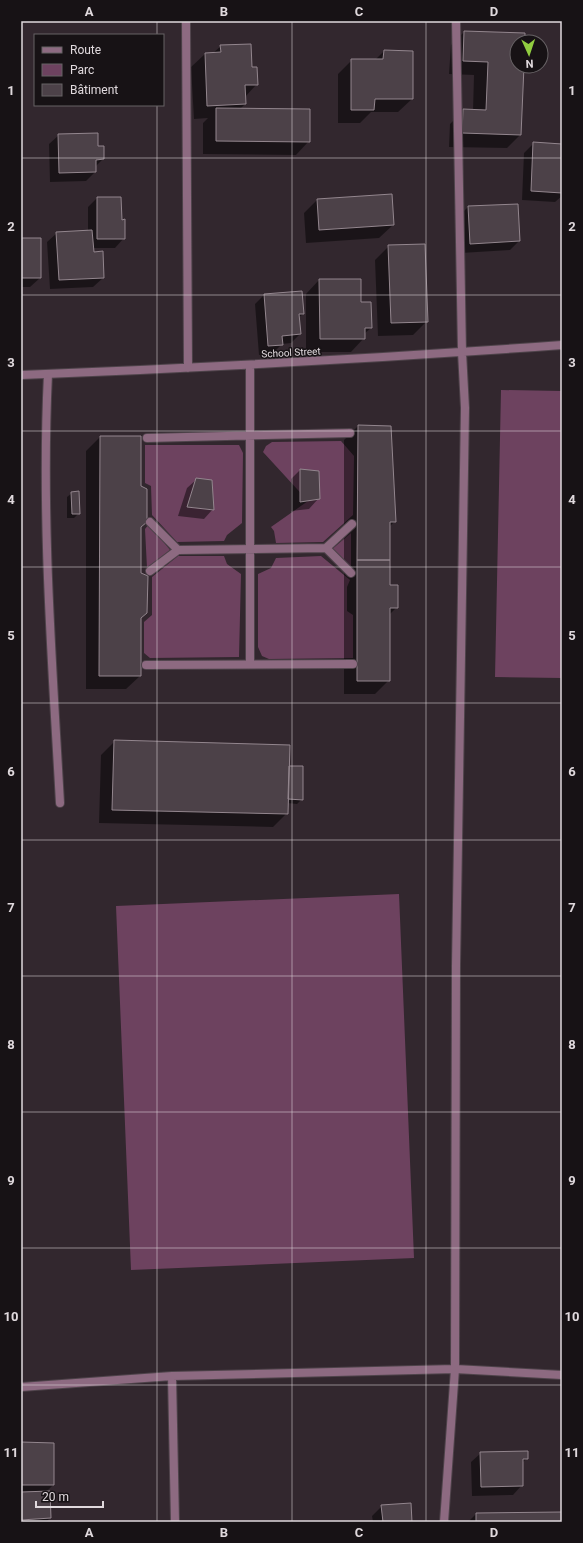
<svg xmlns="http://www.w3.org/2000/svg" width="583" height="1543" font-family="Roboto,sans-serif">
<rect width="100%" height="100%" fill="#32272e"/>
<!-- green -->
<path fill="#6d425f" d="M 501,390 L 562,391 L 562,678 L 495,677 Z
M 341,441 L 354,456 L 353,515 L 323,542 L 276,543 L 274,531 L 271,527 L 308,501 L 263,452 L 266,446 L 272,442 Z
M 145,445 L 239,445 L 243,453 L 242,523 L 227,535 L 224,541 L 177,542 L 152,515 L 151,486 L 145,483 Z
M 149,524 L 170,550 L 147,568 L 145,529 Z
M 351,533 L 351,568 L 331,550 Z
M 178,556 L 224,556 L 227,564 L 241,574 L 239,657 L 150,658 L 144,653 L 144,622 L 152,615 L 152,577 Z
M 321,556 L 350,580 L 347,587 L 347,611 L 353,615 L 353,658 L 269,659 L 262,656 L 258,647 L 258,574 L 271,568 L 276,558 Z
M 399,894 L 414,1258 L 131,1270 L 116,906 Z"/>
<!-- shadow -->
<path fill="#0007" d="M 464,32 L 524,42 L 517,42 L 517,66 L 523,66 L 520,135 L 507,148 L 449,147 L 450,124 L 464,110 L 473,111 L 474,75 L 449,74 L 451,45 Z
M 221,46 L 251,68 L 257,84 L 245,97 L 245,104 L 239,110 L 309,141 L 296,155 L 203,154 L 203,123 L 208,118 L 194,119 L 191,67 L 205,54 L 213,53 Z
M 384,51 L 412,99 L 398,112 L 371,112 L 360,123 L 338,123 L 338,74 L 352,60 L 375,60 Z
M 59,135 L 97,147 L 103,159 L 95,167 L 95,172 L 86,181 L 50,182 L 49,144 Z
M 534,143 L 562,145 L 562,196 L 555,202 L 522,200 L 524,153 Z
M 97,198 L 121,221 L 124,238 L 115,248 L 92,248 L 103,278 L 93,287 L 50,289 L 47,242 L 57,233 L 88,231 L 88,207 Z
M 317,200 L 393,225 L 379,238 L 306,243 L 304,213 Z
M 468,207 L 519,241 L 510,250 L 461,253 L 459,216 Z
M 21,238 L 40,239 L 40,278 L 30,287 L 21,287 Z
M 389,246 L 427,321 L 413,335 L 378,336 L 375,260 Z
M 319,280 L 360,303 L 371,328 L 364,334 L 364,338 L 351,352 L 306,352 L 306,294 Z
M 264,295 L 303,314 L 298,318 L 300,334 L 291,343 L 282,344 L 272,354 L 259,355 L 255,304 Z
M 358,426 L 395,521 L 389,527 L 389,586 L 397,607 L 389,615 L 389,680 L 375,694 L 344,694 L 344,440 Z
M 100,437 L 140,528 L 140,676 L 126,689 L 86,689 L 86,451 Z
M 300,470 L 318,499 L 309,509 L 291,511 L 291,479 Z
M 197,479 L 213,509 L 204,519 L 178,516 L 187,488 Z
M 72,493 L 79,513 L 74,518 L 67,518 L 67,497 Z
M 115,741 L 288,767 L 302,799 L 297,804 L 287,803 L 287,813 L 273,827 L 99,823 L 101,755 Z
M 21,1443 L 53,1485 L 46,1492 L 49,1492 L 50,1518 L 46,1522 L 21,1522 Z
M 481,1453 L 527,1458 L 522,1463 L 522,1485 L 513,1495 L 472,1496 L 471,1462 Z
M 382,1506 L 411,1522 L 373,1522 L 372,1516 Z
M 562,1513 L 562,1522 L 468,1522 L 476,1514 Z"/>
<!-- building -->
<path fill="#4c4148" stroke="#93868e" d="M 464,31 L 525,33 L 525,42 L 517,42 L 517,66 L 524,66 L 521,135 L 462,133 L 463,109 L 486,110 L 488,62 L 463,61 Z
M 251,44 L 252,67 L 257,67 L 258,85 L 245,85 L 246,104 L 207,106 L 205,53 L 221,52 L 220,45 Z
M 384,50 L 413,51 L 413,99 L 375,99 L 374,110 L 351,110 L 351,59 L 383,59 Z
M 216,108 L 310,109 L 310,142 L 216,141 Z
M 98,133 L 98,146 L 104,146 L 104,159 L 96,160 L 96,172 L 59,173 L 58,134 Z
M 533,142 L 562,144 L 562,193 L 531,191 Z
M 392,194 L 394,225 L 319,230 L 317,199 Z
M 97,197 L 121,197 L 122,220 L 125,219 L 125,239 L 97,239 Z
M 518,204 L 520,241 L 470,244 L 468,206 Z
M 92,230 L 94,252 L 103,251 L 104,278 L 59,280 L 56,232 Z
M 21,238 L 41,238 L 41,278 L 21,278 Z
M 425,244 L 428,322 L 391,323 L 388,245 Z
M 319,279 L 361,279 L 361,302 L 371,302 L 372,328 L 365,328 L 365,339 L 320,339 Z
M 302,291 L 304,314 L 299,314 L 301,334 L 282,336 L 283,345 L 268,346 L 264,294 Z
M 358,425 L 391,426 L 396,522 L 390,522 L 390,560 L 357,560 Z
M 100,436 L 141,436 L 141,486 L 147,489 L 147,522 L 141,527 L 141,573 L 148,576 L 147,613 L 141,618 L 141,676 L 99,676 Z
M 300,469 L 319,471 L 320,499 L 300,502 Z
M 196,478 L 212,480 L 214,510 L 187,507 Z
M 79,491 L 80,514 L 72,514 L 71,492 Z
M 357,560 L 390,560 L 390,585 L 398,585 L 398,608 L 390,608 L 390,681 L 357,681 Z
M 114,740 L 290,745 L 288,814 L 112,810 Z
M 289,766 L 303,766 L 303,800 L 288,799 Z
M 21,1442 L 54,1443 L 54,1485 L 21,1485 Z
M 528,1451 L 528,1459 L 523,1459 L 523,1486 L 481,1487 L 480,1452 Z
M 50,1491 L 51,1518 L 21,1520 L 21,1492 Z
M 411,1503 L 412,1522 L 383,1522 L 381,1505 Z
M 562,1512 L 562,1522 L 476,1522 L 476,1513 Z"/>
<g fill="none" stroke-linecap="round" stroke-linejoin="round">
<!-- lane casing -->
<g stroke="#4e434a" stroke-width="10">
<path id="lane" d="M 48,374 C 41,517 52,660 60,803"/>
</g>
<!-- street casing -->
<g stroke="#4e434a" stroke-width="10">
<path id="street" d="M 186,21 L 188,368
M 21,375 C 202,368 382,358 562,345
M 147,438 L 350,433
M 150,522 L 178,550
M 326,548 L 352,524
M 150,571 L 178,550 L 326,548 L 351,573
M 250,664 L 250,365
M 146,665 L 353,664
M 172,1376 L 175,1522
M 21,1387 L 172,1376 L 455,1369 L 562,1375
M 444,1522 L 455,1369 L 456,966 L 465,408 L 462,352 L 456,21"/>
</g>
<!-- lane -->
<use href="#lane" stroke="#8d6a81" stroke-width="8"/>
<!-- street -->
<use href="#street" stroke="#8d6a81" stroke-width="8"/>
</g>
<!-- grid -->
<path fill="none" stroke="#e0d9dd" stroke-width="1" stroke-opacity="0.55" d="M 157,21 L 157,35M 292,21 L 292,1522M 426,21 L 426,1522M 157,105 L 157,1522M 21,158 L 562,158M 21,295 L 562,295M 21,431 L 562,431M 21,567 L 562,567M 21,703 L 562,703M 21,840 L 562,840M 21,976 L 562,976M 21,1112 L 562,1112M 21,1248 L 562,1248M 21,1385 L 562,1385"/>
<g text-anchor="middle" stroke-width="3" stroke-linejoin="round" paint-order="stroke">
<!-- street labels -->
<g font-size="10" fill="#e0d9dd" stroke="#171215">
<text transform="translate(291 352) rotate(-3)" y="4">School Street</text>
</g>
</g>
<!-- border -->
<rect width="583" height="1543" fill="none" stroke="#171215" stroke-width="44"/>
<!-- legend -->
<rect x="34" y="34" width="130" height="72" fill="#171215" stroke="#676265"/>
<rect x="42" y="47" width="20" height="6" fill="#8d6a81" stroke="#676265"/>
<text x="70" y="54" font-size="12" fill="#e0d9dd">Route</text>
<rect x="42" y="64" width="20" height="12" fill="#6d425f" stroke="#676265"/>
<text x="70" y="74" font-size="12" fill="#e0d9dd">Parc</text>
<rect x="42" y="84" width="20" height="12" fill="#4c4148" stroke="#676265"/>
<text x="70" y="94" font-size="12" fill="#e0d9dd">Bâtiment</text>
<!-- north arrow -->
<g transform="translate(529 54) rotate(177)"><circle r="19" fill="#171215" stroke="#676265"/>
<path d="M0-3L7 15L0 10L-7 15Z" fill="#91cd40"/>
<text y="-6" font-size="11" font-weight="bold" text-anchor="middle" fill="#e0d9dd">N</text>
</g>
<!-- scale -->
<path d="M36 1501v6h67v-6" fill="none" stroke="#e0d9dd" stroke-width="2"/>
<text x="42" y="1501" font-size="12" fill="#e0d9dd" stroke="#171215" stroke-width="3" paint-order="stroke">20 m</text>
<rect x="22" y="22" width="539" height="1499" fill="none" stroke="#e0d9dd" stroke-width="1.5"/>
<g font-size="13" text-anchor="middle" font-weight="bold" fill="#e0d9dd">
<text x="89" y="16">A</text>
<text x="224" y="16">B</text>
<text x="359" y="16">C</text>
<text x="494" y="16">D</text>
<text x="11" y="95">1</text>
<text x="572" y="95">1</text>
<text x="11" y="231">2</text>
<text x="572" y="231">2</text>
<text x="11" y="367">3</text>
<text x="572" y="367">3</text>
<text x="11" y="504">4</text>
<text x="572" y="504">4</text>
<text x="11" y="640">5</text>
<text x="572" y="640">5</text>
<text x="11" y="776">6</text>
<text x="572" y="776">6</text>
<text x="11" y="912">7</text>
<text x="572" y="912">7</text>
<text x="11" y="1049">8</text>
<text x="572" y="1049">8</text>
<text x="11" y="1185">9</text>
<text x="572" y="1185">9</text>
<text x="11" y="1321">10</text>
<text x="572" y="1321">10</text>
<text x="11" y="1457">11</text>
<text x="572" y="1457">11</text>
<text x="89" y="1537">A</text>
<text x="224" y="1537">B</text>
<text x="359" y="1537">C</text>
<text x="494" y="1537">D</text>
</g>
</svg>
